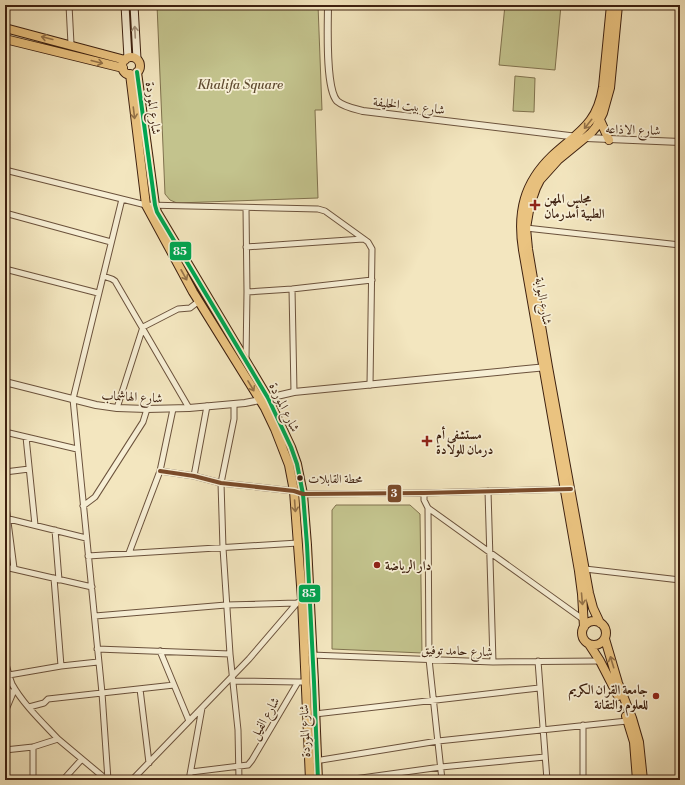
<svg xmlns="http://www.w3.org/2000/svg" width="685" height="785" font-family="'Libre Bodoni',Amiri,serif">
<rect width="100%" height="100%" fill="#f3e6bf"/>
<filter id="stains"><feTurbulence type="fractalNoise" baseFrequency=".005" numOctaves="4"/><feColorMatrix values="0 0 0 0 .2 0 0 0 0 .09 0 0 0 0 .02 0 0 0 .5 -.17"/></filter>
<radialGradient id="worn" r=".72"><stop offset=".6" stop-color="#630" stop-opacity="0"/><stop offset="1" stop-color="#630" stop-opacity=".3"/></radialGradient>
<!-- green -->
<path fill="#c3c38d" stroke="#80724e" d="M 157,5 L 318,5 L 322,110 L 315,110 L 318,198 L 177,203 L 170,200 L 165,194 Z
M 505,5 L 561,5 L 555,70 L 499,65 Z
M 515,76 L 535,78 L 534,112 L 513,111 Z
M 336,505 L 410,505 L 420,514 L 422,653 L 332,649 L 332,510 Z"/>
<g fill="none" stroke-linecap="round" stroke-linejoin="round">
<!-- minor casing -->
<g stroke="#6b523c" stroke-width="7">
<path id="minor" d="M 69,5 L 71,44
M 5,170 L 146,205 L 318,209 L 325,211 L 368,242 L 372,249 L 370,385
M 246,208 L 247,292 L 246,359
M 5,213 L 111,242
M 526,228 L 680,245
M 246,247 L 363,239
M 5,269 L 98,293
M 103,276 L 112,279 L 115,281 L 189,408
M 292,289 L 294,392
M 247,292 L 292,289 L 372,280
M 117,408 L 143,327 L 178,309 L 190,308 L 199,301
M 5,432 L 77,449
M 26,437 L 35,525
M 160,471 L 194,476 L 221,483 L 294,491 L 303,494 L 424,493 L 567,489
M 5,472 L 29,469
M 194,476 L 207,406
M 488,491 L 493,662
M 424,493 L 424,500 L 428,508 L 584,620
M 5,499 L 14,568
M 83,506 L 95,497 L 143,422 L 147,409
M 428,508 L 429,659 L 442,780
M 5,518 L 86,538
M 55,530 L 59,580
M 129,553 L 160,471 L 173,409
M 88,556 L 298,543
M 5,567 L 92,587
M 585,569 L 680,580
M 54,578 L 61,666 L 98,662
M 95,616 L 226,605 L 297,603 L 299,602
M 97,649 L 230,654 L 238,730 L 239,780
M 160,651 L 189,721
M 230,654 L 223,548 L 221,483 L 234,419 L 234,404
M 311,655 L 493,662 L 600,661
M 5,660 C 7,668 9,676 12,684 C 23,704 42,722 58,739
M 538,661 L 547,780
M 9,675 L 61,666
M 234,681 L 298,682
M 5,689 L 13,693 L 14,691
M 140,689 L 149,763
M 29,707 L 44,703 L 48,699 L 174,685
M 5,712 L 13,693
M 315,714 L 539,688
M 33,747 L 33,780
M 5,750 L 33,747 L 58,739 L 107,780
M 315,761 L 438,741 L 627,721
M 191,772 L 248,765 L 252,760 L 298,682 L 306,682
M 63,780 L 82,759
M 108,780 L 102,693 L 73,399 L 122,199
M 132,780 L 249,659 L 297,603
M 189,780 L 202,708
M 347,780 L 441,767 L 545,757
M 583,780 L 583,725"/>
</g>
<!-- tertiary casing -->
<g stroke="#6b523c" stroke-width="8">
<path id="tertiary" d="M 328,5 C 328,24 325,88 337,101 C 344,107 355,109 363,111 L 586,138 L 680,142
M 5,382 L 96,405 L 117,408 L 147,409 L 189,408 L 245,403 L 260,400
M 268,398 L 294,392 L 547,367"/>
</g>
<!-- secondary casing -->
<g stroke="#3e2110" stroke-width="9">
<path id="secondary" d="M 125,5 L 128,58
M 134,5 L 137,59"/>
</g>
<!-- primary casing -->
<g stroke="#3e2110" stroke-width="10">
<path id="primary" d="M 5,28 L 125,60
M 5,39 L 123,68
M122 66a9 9 0 1 1 18 0a9 9 0 1 1-18 0Z
M 137,72 L 155,205 L 157,212 L 268,398 L 291,447 L 297,464 L 303,494 L 307,545 L 314,682 L 318,780
M 130,74 L 146,205 L 193,292 L 265,408 L 275,429 L 289,465 L 294,491 L 302,599 L 310,780
M 600,120 L 609,140
M582 633a12 12 0 1 1 24 0a12 12 0 1 1-24 0Z
M 600,623 L 593,608 L 589,593 L 548,367 L 528,249 L 526,228 L 530,205 L 536,188 L 540,180 L 558,160 L 591,133 L 596,127 L 603,113 L 610,88 L 618,5
M 584,627 L 582,594 L 579,571 L 523,250 C 517,212 524,183 552,156 C 578,132 597,125 603,87 L 611,5
M 605,639 L 618,683 L 632,718 L 639,742 L 643,780
M 589,644 L 600,661 L 618,696
M 626,716 L 634,742 L 637,780"/>
</g>
<!-- minor -->
<use href="#minor" stroke="#f7efd5" stroke-width="5"/>
<!-- tertiary -->
<use href="#tertiary" stroke="#f7efd5" stroke-width="6"/>
<!-- secondary -->
<use href="#secondary" stroke="#f7efd5" stroke-width="7"/>
<!-- primary -->
<use href="#primary" stroke="#eac380" stroke-width="8"/>
<!-- bus-1 casing -->
<g stroke="#f7efd5" stroke-width="7">
<path id="bus-1" d="M 137,72 L 155,205 L 157,212 L 268,398 L 291,447 L 297,464 L 303,494 L 307,545 L 314,682 L 318,780"/>
</g>
<!-- bus-2 casing -->
<g stroke="#f7efd5" stroke-width="7">
<path id="bus-2" d="M 160,471 L 194,476 L 221,483 L 294,491 L 303,494 L 424,493 L 571,489"/>
</g>
<!-- bus-1 -->
<use href="#bus-1" stroke="#00a651" stroke-width="4"/>
<!-- bus-2 -->
<use href="#bus-2" stroke="#7a4b2a" stroke-width="4"/>
</g>
<!-- one-way arrows -->
<defs><path id="oneway-shaft" d="M-6 0H5M1.5-3L5.5 0L1.5 3" fill="none" stroke-width="1.6" stroke-linecap="round" stroke-linejoin="round"/></defs>
<use stroke="#a4927c" href="#oneway-shaft" transform="translate(135 32) rotate(-93)"/>
<g stroke="#947248">
<use href="#oneway-shaft" transform="translate(47 38) rotate(-166)"/>
<use href="#oneway-shaft" transform="translate(97 62) rotate(14)"/>
<use href="#oneway-shaft" transform="translate(134 113) rotate(83)"/>
<use href="#oneway-shaft" transform="translate(588 124) rotate(129)"/>
<use href="#oneway-shaft" transform="translate(184 275) rotate(61)"/>
<use href="#oneway-shaft" transform="translate(251 386) rotate(59)"/>
<use href="#oneway-shaft" transform="translate(295 506) rotate(86)"/>
<use href="#oneway-shaft" transform="translate(582 599) rotate(85)"/>
<use href="#oneway-shaft" transform="translate(612 662) rotate(-107)"/>
</g>
<!-- markers -->
<g fill="#8f2418" stroke="#f7efd5" stroke-width="1.5">
<path d="M533 199h4v4h4v4h-4v4h-4v-4h-4v-4h4z"/>
<path d="M425 435h4v4h4v4h-4v4h-4v-4h-4v-4h4z"/>
<circle cx="377" cy="565" r="4"/>
<circle cx="656" cy="696" r="4"/>
</g>
<circle fill="#3e2110" stroke="#f7efd5" stroke-width="1.5" cx="300" cy="478" r="3.5"/>
<g text-anchor="middle" stroke-width="3.5" stroke-linejoin="round" paint-order="stroke">
<!-- bus labels -->
<g font-size="12" fill="#3e2110" stroke="#f7efd5" text-anchor="start">
<text x="308" y="483">محطة القابلات</text>
</g>
<!-- park labels -->
<g font-size="13" font-style="italic" fill="#5f4a2f" stroke="#f7efd5">
<text x="240" y="89">Khalifa Square</text>
</g>
<!-- street labels -->
<g font-size="13" fill="#3e2110" stroke="#f7efd5">
<text transform="translate(409 105) rotate(7)" y="5">شارع بيت الخليفة</text>
<text transform="translate(154 108) rotate(83)" y="5">شارع الموردة</text>
<text transform="translate(633 129) rotate(2)" y="5">شارع الاذاعه</text>
<text transform="translate(544 301) rotate(80)" y="5">شارع البوابة</text>
<text transform="translate(132 396) rotate(3)" y="5">شارع الهاشماب</text>
<text transform="translate(285 407) rotate(64)" y="5">شارع الموردة</text>
<text transform="translate(457 650) rotate(2)" y="5">شارع حامد توفيق</text>
<text transform="translate(264 718) rotate(-60)" y="5">شارع الفيل</text>
<text transform="translate(304 731) rotate(-92)" y="5">شارع الموردة</text>
</g>
<!-- poi labels -->
<g font-size="13" font-weight="bold" fill="#3e2110" stroke="#f7efd5" text-anchor="start">
<text x="544" y="203">مجلس المهن<tspan x="544" dy="15">الطبية أمدرمان</tspan></text>
<text x="436" y="439">مستشفى أم<tspan x="436" dy="15">درمان للولادة</tspan></text>
<text x="385" y="570">دار الرياضة</text>
<text x="648" y="694" text-anchor="end">جامعة القران الكريم<tspan x="648" dy="15">للعلوم والتقانة</tspan></text>
</g>
</g>
<g stroke="#f7efd5" stroke-width="1.5">
<rect x="169" y="241" width="23" height="20" rx="4" fill="#00a651"/>
<rect x="387" y="484" width="15" height="19" rx="4" fill="#7a4b2a"/>
<rect x="298" y="584" width="23" height="19" rx="4" fill="#00a651"/>
</g>
<g font-size="11" text-anchor="middle" font-weight="bold" fill="#fff">
<text x="180" y="255">85</text>
<text x="394" y="497">3</text>
<text x="309" y="597">85</text>
</g>
<!-- margin -->
<rect width="685" height="785" fill="none" stroke="#f3e6bf" stroke-width="20"/>
<rect x="6" y="6" width="673" height="773" fill="none" stroke="#3e2110" stroke-width="2"/>
<rect x="10" y="10" width="665" height="765" fill="none" stroke="#3e2110"/>
<rect width="100%" height="100%" filter="url(#stains)"/>
<rect width="100%" height="100%" fill="url(#worn)"/>
</svg>
